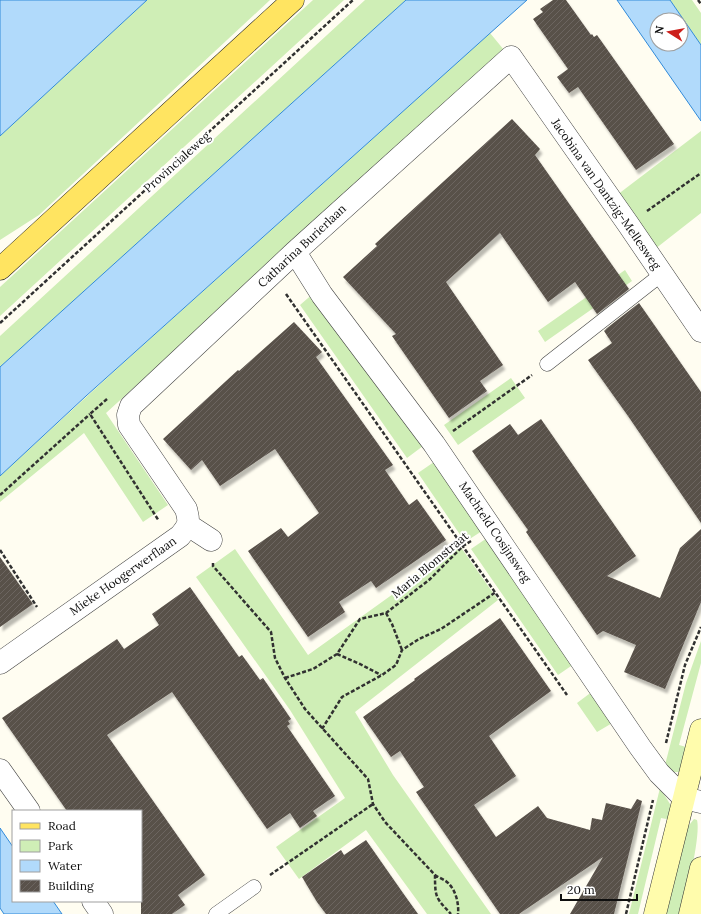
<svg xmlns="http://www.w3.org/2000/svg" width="701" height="914" font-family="Lora,serif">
<defs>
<pattern id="building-hatch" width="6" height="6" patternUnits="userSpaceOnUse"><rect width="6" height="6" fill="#59514a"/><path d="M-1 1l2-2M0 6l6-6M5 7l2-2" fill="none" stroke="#6c6560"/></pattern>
<filter id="shadow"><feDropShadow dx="2.5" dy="4.5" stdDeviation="1" flood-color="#0004"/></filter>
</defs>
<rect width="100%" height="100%" fill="#fffdf1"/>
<!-- green -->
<path fill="#cfeeb6" d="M 147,0 L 270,0 L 39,215 L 0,240 L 0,136 Z
M 313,0 L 344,0 L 0,316 L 0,287 Z
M 365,0 L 406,0 L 0,367 L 0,336 Z
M 670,0 L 692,0 L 701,13 L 701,45 Z
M 490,33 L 504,50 L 106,413 L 168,505 L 143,522 L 84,433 L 0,502 L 0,476 L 120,366 Z
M 701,131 L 701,213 L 655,249 L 617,195 Z
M 625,270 L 632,281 L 545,342 L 538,331 Z
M 315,292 L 423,446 L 407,458 L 300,305 Z
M 511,378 L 525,398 L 458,445 L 444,425 Z
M 434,462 L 482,531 L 465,542 L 418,473 Z
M 487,538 L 574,664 L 558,675 L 471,549 Z
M 460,546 L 498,600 L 355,712 L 393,775 L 491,914 L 427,914 L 366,830 L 299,879 L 276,847 L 345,798 L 290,710 L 196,577 L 235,549 L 308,655 Z
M 701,641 L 701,663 L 679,745 L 690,748 L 680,772 L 673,772 L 664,769 L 686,683 Z
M 593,691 L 614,722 L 597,732 L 577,703 Z
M 660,788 L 670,804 L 672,820 L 661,818 L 638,914 L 629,914 Z
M 694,819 L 697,820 C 701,836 686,895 682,914 L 664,914 L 686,829 Z"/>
<!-- water -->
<path fill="#b1dafb" stroke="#318ad9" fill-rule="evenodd" d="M 0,0 L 147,0 L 0,136 Z
M 406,0 L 527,0 L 86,396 L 0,476 L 0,367 Z
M 617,0 L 670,0 L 701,45 L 701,121 ZM 657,20 L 681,20 L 681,44 L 657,44 Z
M 0,828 L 13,847 L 13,901 L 53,901 L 62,914 L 4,914 L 0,908 Z"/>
<!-- building -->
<path fill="url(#building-hatch)" filter="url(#shadow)" d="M 553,0 L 566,0 L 591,35 L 592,34 L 594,37 L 597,35 L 674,144 L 636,170 L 578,87 L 569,93 L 557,77 L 568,69 L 533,19 L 543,12 L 540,9 Z
M 512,119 L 540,149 L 535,155 L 629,289 L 597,314 L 575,282 L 548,302 L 500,233 L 446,282 L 503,365 L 480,381 L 487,391 L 449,418 L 392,336 L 396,334 L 343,277 L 377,246 L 375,244 Z
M 639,303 L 701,392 L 701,523 L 628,416 L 588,360 L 612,343 L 604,331 L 607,328 Z
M 294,322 L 322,352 L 316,357 L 393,465 L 385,470 L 409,505 L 417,499 L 446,540 L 376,588 L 371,581 L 339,602 L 345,612 L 308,637 L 248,551 L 281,528 L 288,537 L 319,513 L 275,449 L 220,486 L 202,460 L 191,470 L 163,439 L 238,370 L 239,371 Z
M 541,419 L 636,556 L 607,576 L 660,598 L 680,548 L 701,529 L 701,602 L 665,689 L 624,672 L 636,645 L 603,631 L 597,635 L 526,532 L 528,530 L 472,451 L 510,424 L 518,435 Z
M 0,557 L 33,604 L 0,627 Z
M 190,587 L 239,657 L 242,655 L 260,680 L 263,678 L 291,719 L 288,721 L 290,724 L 287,726 L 335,796 L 313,811 L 317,816 L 300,828 L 290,813 L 267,829 L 172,692 L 107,735 L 205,875 L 178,895 L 185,905 L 172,914 L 141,914 L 141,811 L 67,811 L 2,718 L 117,639 L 124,649 L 159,625 L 152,614 Z
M 500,618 L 551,691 L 489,736 L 516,776 L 474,805 L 496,837 L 538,806 L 547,818 L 590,830 L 592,818 L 602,820 L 606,803 L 631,809 L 637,799 L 642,801 L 614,914 L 570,914 L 603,857 L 519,914 L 500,914 L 416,792 L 424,787 L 400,751 L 391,757 L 363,717 L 415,680 L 414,679 Z
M 366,840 L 403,893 L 418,914 L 326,914 L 317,902 L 302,877 L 341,850 L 344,855 Z"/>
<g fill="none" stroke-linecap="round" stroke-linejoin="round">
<!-- lane casing -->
<g stroke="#424242" stroke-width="15">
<path id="lane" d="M 547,364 L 662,274
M 216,914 L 254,887"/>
</g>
<!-- street casing -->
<g stroke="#424242" stroke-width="23">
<path id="street" d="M 295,252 L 322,295 L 434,444 L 640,747 L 659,773 L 684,798 L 701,802
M 188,525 L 211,540
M 0,663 L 180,536 C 189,525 190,523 186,509 L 129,425 L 128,415 L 131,406 L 295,252 L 511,57 L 628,224 L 701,331
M 0,770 L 29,811
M 93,901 L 102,914"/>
</g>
<!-- secondary casing -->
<g stroke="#313131" stroke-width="23">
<path id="secondary" d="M 655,914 L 701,730
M 690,914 L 701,868"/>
</g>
<!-- primary casing -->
<g stroke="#202020" stroke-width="23">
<path id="primary" d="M 0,269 L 293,0"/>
</g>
<!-- path -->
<path stroke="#313131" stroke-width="2.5" stroke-dasharray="4 2" stroke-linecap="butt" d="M 698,0 L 701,4
M 647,211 L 701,173
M 286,294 L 567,695
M 0,323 L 353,0
M 107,399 L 90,414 L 159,521
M 453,431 L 532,375
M 0,495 L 90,414
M 0,550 L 37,607
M 213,563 L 213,566 L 271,632 L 275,658 L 285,678 L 305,709 L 368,779 L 373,804 L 385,822 L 435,875 C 435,898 436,898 451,914
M 386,613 L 392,624 L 402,650
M 337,654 L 360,664 L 381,675
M 285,678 L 313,669 L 337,654 L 360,619 L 386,613 L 429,580 L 463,546 L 471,541
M 322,729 L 342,697 L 382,675 L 396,665 L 402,650 L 419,639 L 441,629 L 496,592
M 666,743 L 685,665 L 701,627
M 270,875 L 373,804
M 435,875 C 439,878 446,880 449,884 C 456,891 459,904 458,914
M 626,914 L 653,800"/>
<!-- lane -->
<use href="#lane" stroke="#fff" stroke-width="14"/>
<!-- street -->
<use href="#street" stroke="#fff" stroke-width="22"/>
<!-- secondary -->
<use href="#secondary" stroke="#fffcac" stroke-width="22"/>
<!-- primary -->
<use href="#primary" stroke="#ffe461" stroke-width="22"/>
</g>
<g text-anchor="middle" stroke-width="4" stroke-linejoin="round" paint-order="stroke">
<!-- street labels -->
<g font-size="12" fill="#0f0f0f" stroke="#fff">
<text transform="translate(177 162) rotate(-42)" y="4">Provincialeweg</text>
<text transform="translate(606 194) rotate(55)" y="4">Jacobina van Dantzig-Mellesweg</text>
<text transform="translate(302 246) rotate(-43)" y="4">Catharina Burierlaan</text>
<text transform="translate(495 532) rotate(56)" y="4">Machteld Cosijnsweg</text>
<text transform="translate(430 565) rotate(-40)" y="4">Maria Blomstraat</text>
<text transform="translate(123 576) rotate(-35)" y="4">Mieke Hoogerwerflaan</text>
</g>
</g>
<!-- legend -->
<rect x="12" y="810" width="130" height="92" fill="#ffffff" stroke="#9f9f9f"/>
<rect x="20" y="823" width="20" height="6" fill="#ffe461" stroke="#9f9f9f"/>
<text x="48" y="830" font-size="12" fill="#0f0f0f">Road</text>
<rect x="20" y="840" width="20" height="12" fill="#cfeeb6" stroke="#9f9f9f"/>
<text x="48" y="850" font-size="12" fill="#0f0f0f">Park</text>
<rect x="20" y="860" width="20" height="12" fill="#b1dafb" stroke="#9f9f9f"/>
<text x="48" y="870" font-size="12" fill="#0f0f0f">Water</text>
<rect x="20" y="880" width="20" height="12" fill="url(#building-hatch)" stroke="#9f9f9f"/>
<text x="48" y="890" font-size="12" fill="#0f0f0f">Building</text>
<!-- north arrow -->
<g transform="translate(669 32) rotate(281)"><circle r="19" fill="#ffffff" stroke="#9f9f9f"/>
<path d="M0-3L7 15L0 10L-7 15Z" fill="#cc1e1a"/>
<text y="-6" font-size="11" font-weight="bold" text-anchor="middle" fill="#0f0f0f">N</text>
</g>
<!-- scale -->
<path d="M561 894v6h76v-6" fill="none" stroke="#0f0f0f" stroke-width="2"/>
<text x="567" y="894" font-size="12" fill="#0f0f0f" stroke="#ffffff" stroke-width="3" paint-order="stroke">20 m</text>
</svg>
